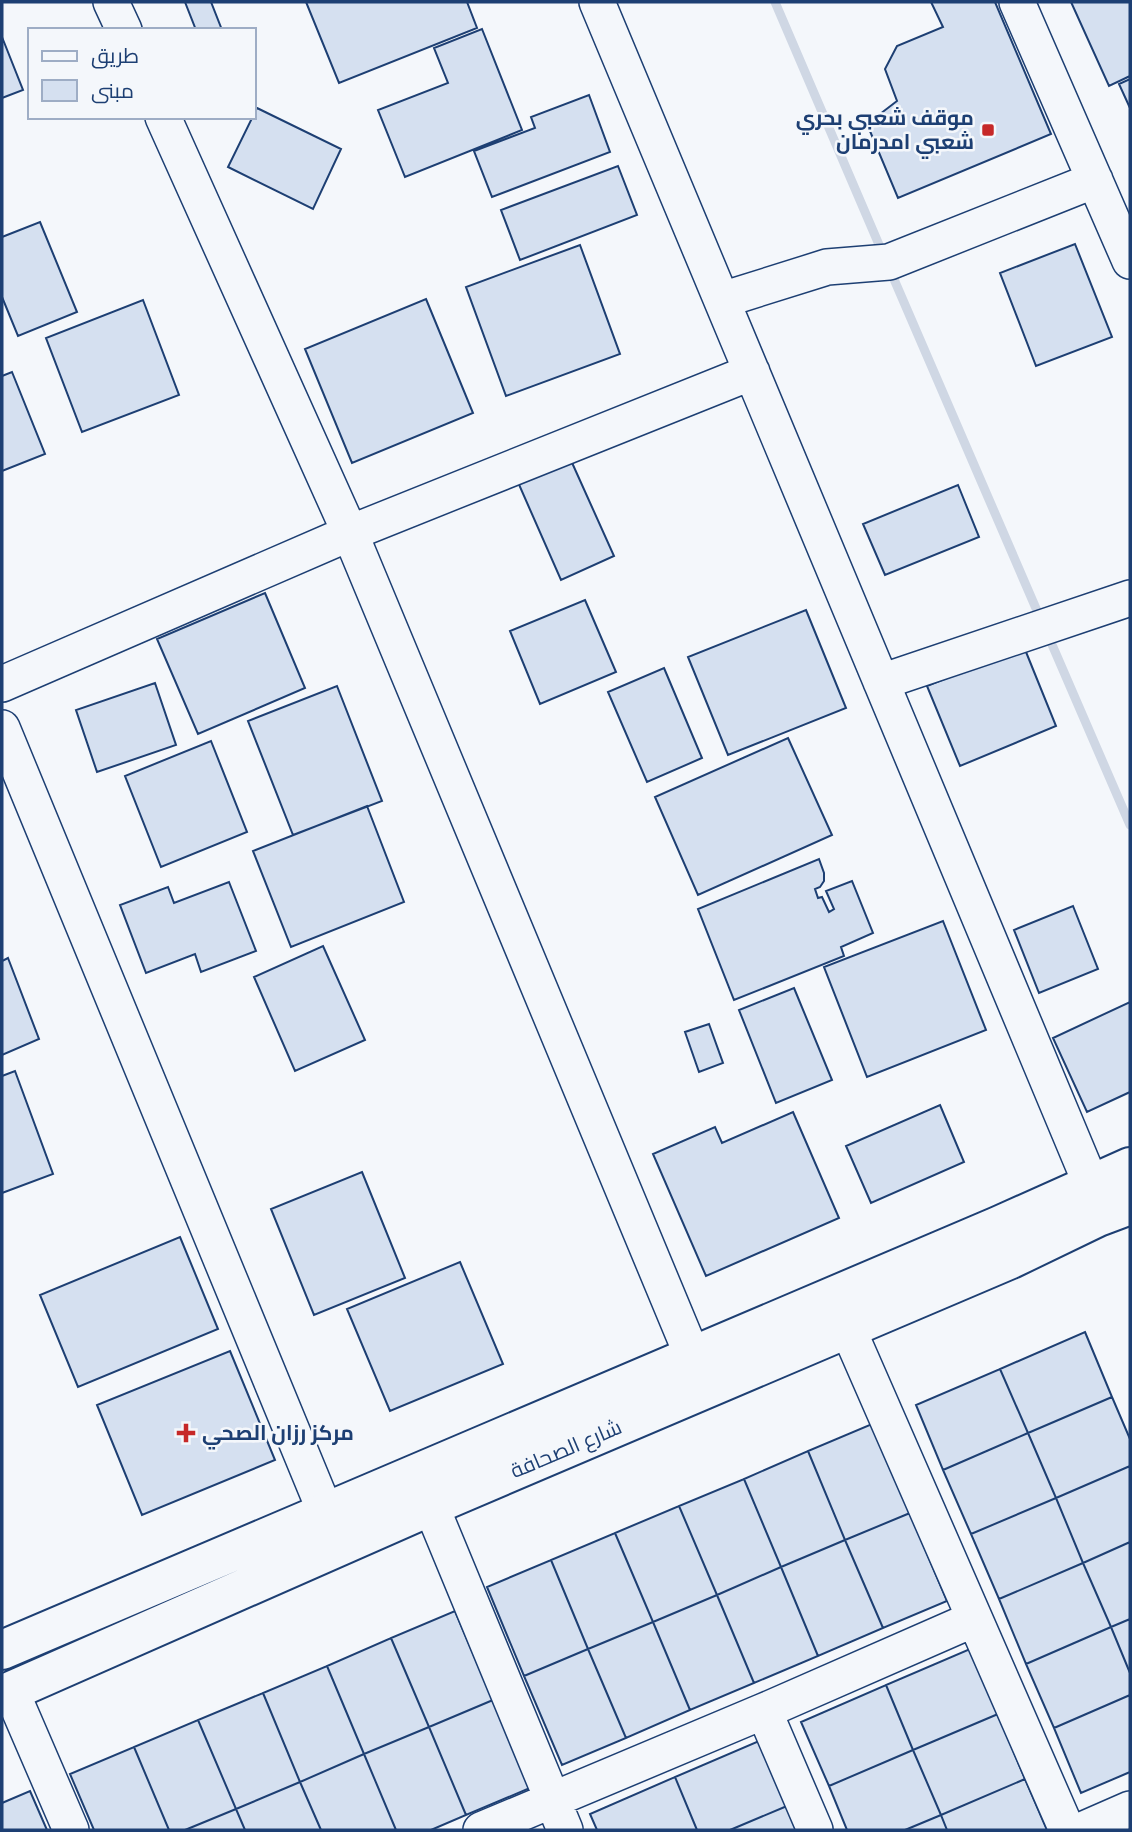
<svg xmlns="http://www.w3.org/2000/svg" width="1132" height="1832" font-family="'IBM Plex Serif',Cairo,serif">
<rect width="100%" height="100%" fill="#f4f7fb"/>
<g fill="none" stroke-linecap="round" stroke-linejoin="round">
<!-- stream -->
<path stroke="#cfd7e4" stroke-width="9" d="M 775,2 L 883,254
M 890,270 L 1041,620
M 1047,633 L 1130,825"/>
</g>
<!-- building -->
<path fill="#d5e0f0" stroke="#1d3f73" stroke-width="2" d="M 185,2 L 211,2 L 222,30 L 196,30 Z
M 306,2 L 467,2 L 477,28 L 339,83 Z
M 931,2 L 995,2 L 1051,134 L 898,198 L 867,124 L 897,101 L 885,69 L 897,46 L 943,27 Z
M 1071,2 L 1130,2 L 1130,76 L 1109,86 Z
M 482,29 L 522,130 L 405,177 L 378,110 L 448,83 L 434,48 Z
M 2,37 L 23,90 L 2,98 Z
M 1130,79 L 1130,108 L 1119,84 Z
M 589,95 L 610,152 L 492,197 L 474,151 L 535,128 L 531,117 Z
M 257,108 L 341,149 L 313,209 L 228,167 Z
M 618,166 L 637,215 L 520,260 L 501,210 Z
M 40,222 L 77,312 L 18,336 L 2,297 L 2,237 Z
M 1075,244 L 1112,337 L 1036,366 L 1000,273 Z
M 580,245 L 620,354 L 506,396 L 466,287 Z
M 426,299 L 473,413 L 352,463 L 305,349 Z
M 143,300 L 179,395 L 82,432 L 46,338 Z
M 12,372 L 45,454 L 2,471 L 2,376 Z
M 569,456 L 614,556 L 561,580 L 517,480 Z
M 958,485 L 979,537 L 885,575 L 863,524 Z
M 265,593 L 305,688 L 198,734 L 157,639 Z
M 585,600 L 616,672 L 540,704 L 510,631 Z
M 806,610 L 846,708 L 728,755 L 688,657 Z
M 1024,647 L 1056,726 L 960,766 L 927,686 Z
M 664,668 L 702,758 L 647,782 L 608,692 Z
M 155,683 L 176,745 L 97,772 L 76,710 Z
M 337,686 L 382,801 L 293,835 L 248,721 Z
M 788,738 L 832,835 L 698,895 L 655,797 Z
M 211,741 L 247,832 L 161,867 L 125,776 Z
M 367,806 L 404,902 L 291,947 L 253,851 Z
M 819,859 L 824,873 L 824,881 L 820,887 L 815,889 L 818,898 L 822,897 L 829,912 L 834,909 L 826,891 L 852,881 L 873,933 L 841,947 L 844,956 L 734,1000 L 698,909 Z
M 229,882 L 256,951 L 201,972 L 195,954 L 146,973 L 120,905 L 168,887 L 174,903 Z
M 1073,906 L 1098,969 L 1039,993 L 1014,930 Z
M 943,921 L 986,1030 L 867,1077 L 824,967 Z
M 323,946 L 365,1040 L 295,1071 L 254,977 Z
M 8,958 L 39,1039 L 2,1055 L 2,961 Z
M 794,988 L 832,1080 L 776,1103 L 739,1010 Z
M 1130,1002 L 1130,1092 L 1087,1112 L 1053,1038 Z
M 709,1024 L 723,1063 L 699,1072 L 685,1032 Z
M 15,1071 L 53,1174 L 2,1193 L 2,1076 Z
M 940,1105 L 964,1162 L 871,1203 L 846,1146 Z
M 793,1112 L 839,1218 L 706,1276 L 653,1154 L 715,1127 L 722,1143 Z
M 362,1172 L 405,1278 L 314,1315 L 271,1209 Z
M 180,1237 L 218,1329 L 78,1387 L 40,1295 Z
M 460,1262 L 503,1364 L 390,1411 L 347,1309 Z
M 1085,1332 L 1112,1397 L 1028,1433 L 1000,1369 Z
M 230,1351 L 275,1460 L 142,1515 L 97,1405 Z
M 1000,1369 L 1028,1433 L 943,1470 L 916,1405 Z
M 1112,1397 L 1130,1439 L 1130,1466 L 1056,1498 L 1028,1433 Z
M 872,1424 L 910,1513 L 845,1540 L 808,1451 Z
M 1028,1433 L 1056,1498 L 971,1534 L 943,1470 Z
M 808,1451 L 845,1540 L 781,1567 L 744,1479 Z
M 1130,1466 L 1130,1542 L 1083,1563 L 1056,1498 Z
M 744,1479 L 781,1567 L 717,1595 L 679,1506 Z
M 1056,1498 L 1083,1563 L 999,1599 L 971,1534 Z
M 679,1506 L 717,1595 L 653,1622 L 615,1533 Z
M 910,1513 L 947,1601 L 883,1628 L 845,1540 Z
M 615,1533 L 653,1622 L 588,1649 L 551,1560 Z
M 845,1540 L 883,1628 L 818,1656 L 781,1567 Z
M 1130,1542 L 1130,1619 L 1111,1627 L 1083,1563 Z
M 551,1560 L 588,1649 L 524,1676 L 487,1587 Z
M 1083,1563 L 1111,1627 L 1026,1664 L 999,1599 Z
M 781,1567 L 818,1656 L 754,1683 L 717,1595 Z
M 717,1595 L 754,1683 L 690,1710 L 653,1622 Z
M 455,1611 L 493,1700 L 429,1727 L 391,1638 Z
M 1130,1619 L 1130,1673 L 1111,1627 Z
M 653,1622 L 690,1710 L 626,1738 L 588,1649 Z
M 1111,1627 L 1130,1673 L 1130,1695 L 1054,1728 L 1026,1664 Z
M 391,1638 L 429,1727 L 364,1754 L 327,1666 Z
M 588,1649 L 626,1738 L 562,1765 L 524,1676 Z
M 970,1649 L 998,1714 L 913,1750 L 886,1685 Z
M 327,1666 L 364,1754 L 300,1782 L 263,1693 Z
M 886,1685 L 913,1750 L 829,1786 L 801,1722 Z
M 263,1693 L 300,1782 L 236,1809 L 198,1720 Z
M 1130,1695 L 1130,1772 L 1081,1793 L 1054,1728 Z
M 493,1700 L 530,1788 L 466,1815 L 429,1727 Z
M 998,1714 L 1025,1779 L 941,1815 L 913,1750 Z
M 198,1720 L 236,1809 L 185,1830 L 169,1830 L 134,1747 Z
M 429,1727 L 466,1815 L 431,1830 L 396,1830 L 364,1754 Z
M 759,1741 L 787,1806 L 730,1830 L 697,1830 L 675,1777 Z
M 134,1747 L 169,1830 L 94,1830 L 70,1774 Z
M 913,1750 L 941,1815 L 905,1830 L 847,1830 L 829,1786 Z
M 364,1754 L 396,1830 L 321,1830 L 300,1782 Z
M 675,1777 L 697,1830 L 597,1830 L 590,1814 Z
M 1025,1779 L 1047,1830 L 947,1830 L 941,1815 Z
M 300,1782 L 321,1830 L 245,1830 L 236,1809 Z
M 30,1791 L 47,1830 L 2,1830 L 2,1803 Z
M 787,1806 L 798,1830 L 730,1830 Z
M 236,1809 L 245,1830 L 185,1830 Z
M 941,1815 L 947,1830 L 905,1830 Z"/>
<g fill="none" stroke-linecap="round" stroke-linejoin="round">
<!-- minor casing -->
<g stroke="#1d3f73" stroke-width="38">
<path id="minor" d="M 111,2 L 124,30
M 597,2 L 1091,1184
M 1017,2 L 1130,261
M 163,117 L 350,533 L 692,1355
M 722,300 L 827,267 L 889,262 L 1095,180
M 881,682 L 1130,598
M 2,684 L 350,533 L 752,372
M 2,728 L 325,1511
M 848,1329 L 1067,1830
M 431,1506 L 565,1830
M 11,1691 L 71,1830
M 764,1711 L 815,1830
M 481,1830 L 764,1711 L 974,1619
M 1082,1830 L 1130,1809"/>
</g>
<!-- major casing -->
<g stroke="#1d3f73" stroke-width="42">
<path id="major" d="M 2,1650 L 998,1226 L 1130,1167
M 2,1695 L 431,1506 L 1011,1259 L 1098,1217 L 1130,1205"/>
</g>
<!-- minor -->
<use href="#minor" stroke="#f4f7fb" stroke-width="35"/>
<!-- major -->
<use href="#major" stroke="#f4f7fb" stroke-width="38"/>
</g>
<!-- markers -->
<g fill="#c62828" stroke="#f4f7fb" stroke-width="2.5">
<rect x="981" y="123" width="14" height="14" rx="3.5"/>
<path d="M182.5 1422.5h7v7h7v7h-7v7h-7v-7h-7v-7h7z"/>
</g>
<g text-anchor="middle" stroke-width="5" stroke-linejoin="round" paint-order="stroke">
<!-- poi labels -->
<g font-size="21" font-weight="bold" fill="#1d3f73" stroke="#f4f7fb" text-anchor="end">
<text x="974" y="125">موقف شعبي بحري<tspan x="974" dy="24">شعبي امدرمان</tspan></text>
<text x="202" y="1440" text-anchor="start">مركز رزان الصحي</text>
</g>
<!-- street labels -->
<g font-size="21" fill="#1d3f73" stroke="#f4f7fb">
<text transform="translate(566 1449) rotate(-23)" y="7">شارع الصحافة</text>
</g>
</g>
<!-- border -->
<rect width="1132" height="1832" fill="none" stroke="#1d3f73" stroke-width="7"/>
<!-- legend -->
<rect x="28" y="28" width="228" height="91" fill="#f4f7fb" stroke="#9eadc5" stroke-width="2"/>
<rect x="42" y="51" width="35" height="10" fill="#f4f7fb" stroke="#9eadc5" stroke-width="2"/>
<text x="91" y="63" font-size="21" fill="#1d3f73">طريق</text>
<rect x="42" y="80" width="35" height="21" fill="#d5e0f0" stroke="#9eadc5" stroke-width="2"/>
<text x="91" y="98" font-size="21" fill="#1d3f73">مبنى</text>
</svg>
